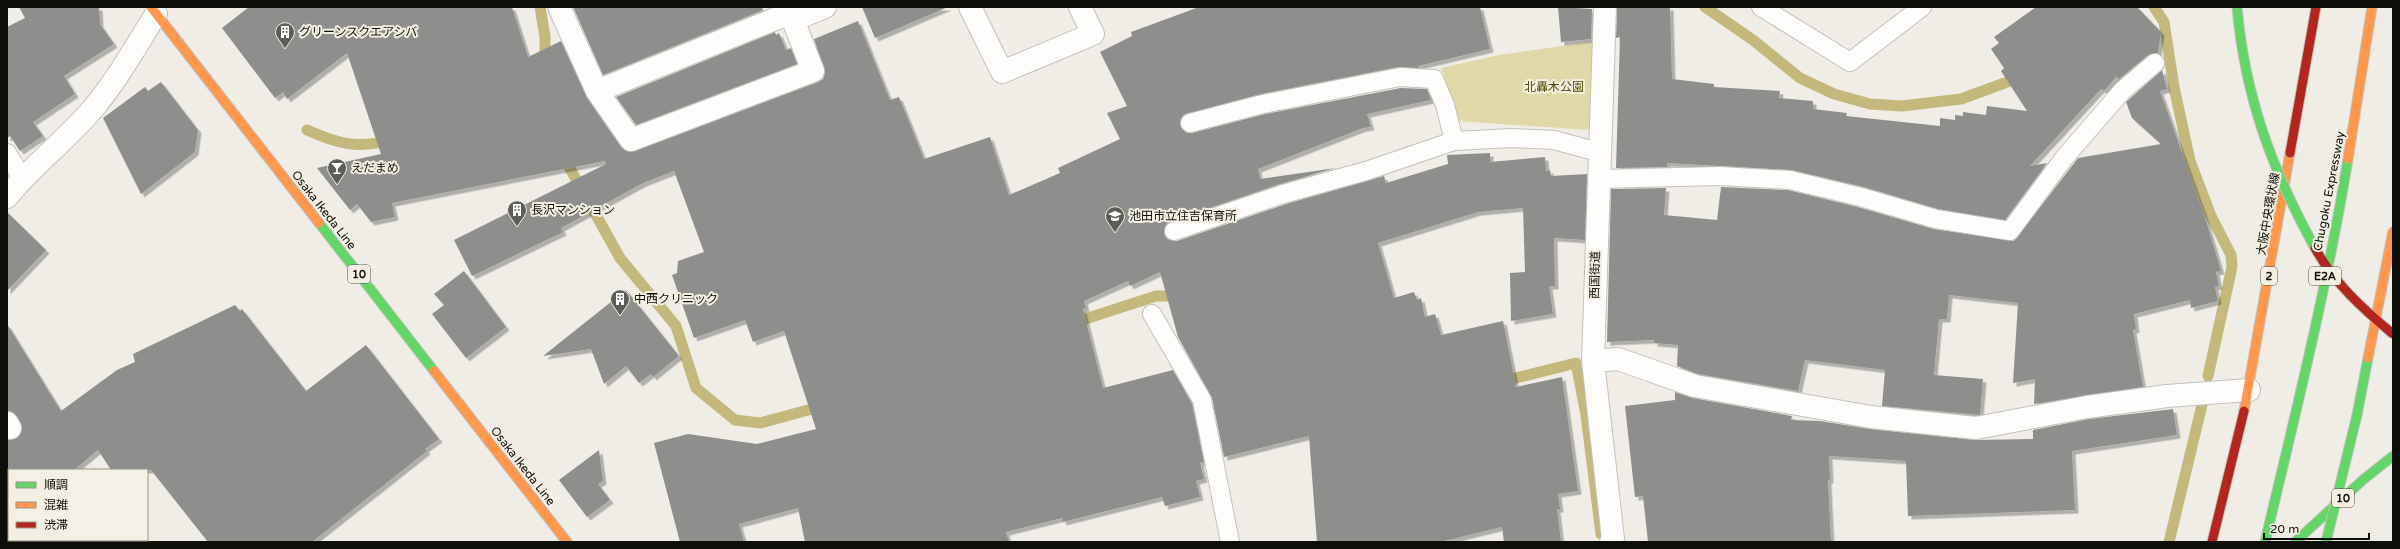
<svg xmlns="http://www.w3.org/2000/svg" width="2400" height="549" font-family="'Varela Round','Noto Sans JP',sans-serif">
<defs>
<filter id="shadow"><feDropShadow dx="3.5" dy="3.5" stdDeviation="0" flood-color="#0004"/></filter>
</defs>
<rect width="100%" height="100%" fill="#efede6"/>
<!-- green -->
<path fill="#e0d8a8" d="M 1597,41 L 1590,130 L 1456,121 L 1441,68 L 1499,55 Z"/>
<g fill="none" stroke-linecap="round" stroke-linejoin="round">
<!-- stream -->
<path stroke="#c4b87c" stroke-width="11" d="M 540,7 L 545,37 L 545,64
M 1705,7 L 1753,40 L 1800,78 L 1834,94 L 1870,104 L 1902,106 L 1961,99 L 2021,77
M 2154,7 L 2164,22 L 2174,87 L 2190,161 L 2211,216 L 2231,255 L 2232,267 L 2208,376
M 307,130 C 338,144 358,149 391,140
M 563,156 L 620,258 L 676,326 L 696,388 L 735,420 L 760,423 L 823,406
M 1073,323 L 1156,296 L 1181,296
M 1500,382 L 1576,363 L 1586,415 L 1601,534
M 2169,542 L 2202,405"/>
</g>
<!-- building -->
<path fill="#8e8f8d" filter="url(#shadow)" d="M 19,7 L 99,7 L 100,24 L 114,44 L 64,76 L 75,94 L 33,122 L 43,136 L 20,151 L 10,136 L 7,138 L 7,27 L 25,18 Z
M 249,7 L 512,7 L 528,57 L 561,41 L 587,98 L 621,147 L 630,152 L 818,82 L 823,79 L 825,73 L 814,39 L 858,21 L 890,100 L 899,97 L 924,159 L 990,137 L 1009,195 L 1060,173 L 1058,168 L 1120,139 L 1107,113 L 1127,106 L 1100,52 L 1132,36 L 1131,32 L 1199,7 L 1480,7 L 1490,49 L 1418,66 L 1418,68 L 1398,67 L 1261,94 L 1183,115 L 1180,126 L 1187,133 L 1192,133 L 1265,114 L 1401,88 L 1427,89 L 1431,100 L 1367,114 L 1371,127 L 1363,128 L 1258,169 L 1260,179 L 1336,168 L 1280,184 L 1171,221 L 1166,224 L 1164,234 L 1167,239 L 1177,241 L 1286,204 L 1384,176 L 1386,183 L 1448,164 L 1447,155 L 1490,153 L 1490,162 L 1545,157 L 1546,171 L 1550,170 L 1551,176 L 1587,174 L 1585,240 L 1554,238 L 1555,286 L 1549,286 L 1553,314 L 1511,321 L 1510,273 L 1525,272 L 1523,208 L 1478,212 L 1378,243 L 1394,298 L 1414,292 L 1417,300 L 1421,298 L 1425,317 L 1435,314 L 1441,335 L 1503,321 L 1516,387 L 1562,377 L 1578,491 L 1558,494 L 1560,509 L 1557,509 L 1561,542 L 1504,542 L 1502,527 L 1440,542 L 1317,542 L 1309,436 L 1224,457 L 1212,398 L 1178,337 L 1160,272 L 1130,286 L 1128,281 L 1084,301 L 1086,308 L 1083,309 L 1103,388 L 1173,370 L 1192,404 L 1204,462 L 1200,463 L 1204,479 L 1196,481 L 1200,497 L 1165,506 L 1162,497 L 1063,522 L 1062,518 L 1006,532 L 1009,542 L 805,542 L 798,508 L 739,524 L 744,542 L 680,542 L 654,443 L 688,434 L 757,444 L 816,429 L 784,331 L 753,342 L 745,320 L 694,338 L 672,275 L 677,273 L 678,261 L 704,252 L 674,171 L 643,183 L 561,228 L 563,232 L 472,276 L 454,240 L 606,164 L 605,161 L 392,203 L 395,217 L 371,222 L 357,204 L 350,210 L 317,168 L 381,154 L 347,53 L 287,99 L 283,92 L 275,98 L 222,28 Z
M 573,7 L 762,7 L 763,10 L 603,75 Z
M 862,7 L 948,7 L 875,38 Z
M 1558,7 L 1592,9 L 1591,39 L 1561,42 Z
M 1670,7 L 1672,79 L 1714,84 L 1714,87 L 1780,91 L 1779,98 L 1813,101 L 1813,109 L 1847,113 L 1846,116 L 1940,126 L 1940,118 L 1955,120 L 1955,115 L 1963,116 L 1963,112 L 1986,115 L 1987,106 L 2027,111 L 2001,71 L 2004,68 L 1991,49 L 1999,43 L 1994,37 L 2036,7 L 2137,7 L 2161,32 L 2158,53 L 2148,55 L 2118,80 L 2117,76 L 2104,91 L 2101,89 L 2030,166 L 2047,163 L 2005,220 L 1938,209 L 1864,187 L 1791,170 L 1667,163 L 1667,167 L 1616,168 L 1620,37 L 1616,38 L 1617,8 Z
M 775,32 L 776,35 L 779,33 L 786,50 L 791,48 L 797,64 L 636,125 L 616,97 Z
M 2162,70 L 2167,89 L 2160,91 L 2205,217 L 2221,271 L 2216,272 L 2219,286 L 2215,287 L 2218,301 L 2191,308 L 2190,300 L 2134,314 L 2136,329 L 2133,330 L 2143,387 L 2034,404 L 2035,379 L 2013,383 L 2018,303 L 1949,295 L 1947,319 L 1939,319 L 1934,375 L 1983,379 L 1980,415 L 1882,406 L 1885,370 L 1805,360 L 1798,391 L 1698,374 L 1677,366 L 1678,345 L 1654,343 L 1654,340 L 1607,342 L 1611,189 L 1666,188 L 1664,215 L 1717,220 L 1721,187 L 1788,190 L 1858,207 L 1934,229 L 2014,241 L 2078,158 L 2161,144 L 2132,118 L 2126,102 Z
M 161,82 L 198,130 L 195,152 L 141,194 L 103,118 L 145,87 L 148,91 Z
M 7,212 L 46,250 L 7,291 Z
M 464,271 L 506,327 L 466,358 L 432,314 L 444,305 L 434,294 Z
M 626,290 L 679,356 L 653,377 L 651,374 L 639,383 L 626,366 L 604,384 L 591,349 L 543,356 Z
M 235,305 L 240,311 L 242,309 L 306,391 L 366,345 L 439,439 L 425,449 L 427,451 L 312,542 L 208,542 L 151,470 L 111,470 L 98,450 L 74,470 L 7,470 L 7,440 L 17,438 L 22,428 L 17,416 L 7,411 L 7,324 L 61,411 L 117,370 L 135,362 L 133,354 Z
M 1675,392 L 1693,398 L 1792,416 L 1791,420 L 1820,421 L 1870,429 L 1975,440 L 2033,439 L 2033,430 L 2089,419 L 2173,409 L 2177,435 L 2072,451 L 2075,510 L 1908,516 L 1906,461 L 1829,456 L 1830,480 L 1828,480 L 1831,542 L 1648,542 L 1643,496 L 1635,497 L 1625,406 L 1675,400 Z
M 599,450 L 603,481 L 598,484 L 610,500 L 587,517 L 559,480 Z"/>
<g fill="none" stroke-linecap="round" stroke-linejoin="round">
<!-- lane casing -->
<g stroke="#c2c1bc" stroke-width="20">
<path id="lane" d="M 1761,7 L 1850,62 L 1922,7
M 1190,123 L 1263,104 L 1400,77 L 1434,79 L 1445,105 L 1454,141
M 7,153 L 22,178
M 1598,179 L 1720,176 L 1790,180 L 1861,197 L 1936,219 L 2010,231 L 2064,158 L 2123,90 L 2155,63
M 1174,231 L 1283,194 L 1366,171 L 1454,141 L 1511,138 L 1554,140 L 1598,152
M 1152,314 L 1202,400 L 1230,542"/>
</g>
<!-- street casing -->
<g stroke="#c2c1bc" stroke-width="24">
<path id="street" d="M 559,7 L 597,91 L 631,140 L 813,71 L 793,20
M 970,7 L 1002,72 L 1093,34 L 1080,7
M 1605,7 L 1593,361 L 1613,539 L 1611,542
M 597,91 L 790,13 L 793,20 L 825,7
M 7,197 C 32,166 64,142 90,112 C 114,85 137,45 156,14
M 1593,361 L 1618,359 L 1695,386 L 1871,417 L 1976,428 L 2087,407 L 2167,396 L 2249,390
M 7,423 L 10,428"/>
</g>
<!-- fast casing -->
<g stroke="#c2c1bc" stroke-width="11">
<path id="fast" d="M 319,223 L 434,371
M 2295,542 L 2364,479 L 2393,456"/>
</g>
<!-- slow casing -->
<g stroke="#c2c1bc" stroke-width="11">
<path id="slow" d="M 151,7 L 319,223
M 434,371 L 567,542
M 2244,411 L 2290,153"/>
</g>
<!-- jam casing -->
<g stroke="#c2c1bc" stroke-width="11">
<path id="jam" d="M 2290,153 L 2316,7
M 2212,542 L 2244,411"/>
</g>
<!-- lane -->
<use href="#lane" stroke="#fdfcfb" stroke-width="18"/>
<!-- street -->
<use href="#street" stroke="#fdfcfb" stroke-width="22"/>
<!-- fast -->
<use href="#fast" stroke="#63d668" stroke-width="9"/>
<!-- slow -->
<use href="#slow" stroke="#ff974d" stroke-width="9"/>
<!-- jam -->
<use href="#jam" stroke="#b3261e" stroke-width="9"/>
<!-- fast-bridge casing -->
<g stroke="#c2c1bc" stroke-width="11" stroke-linecap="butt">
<path id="fast-bridge" d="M 2237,7 C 2245,97 2272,170 2315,248
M 2265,542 C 2295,415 2327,288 2348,159
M 2326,542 L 2357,415 L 2368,358"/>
</g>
<!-- slow-bridge casing -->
<g stroke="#c2c1bc" stroke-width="11" stroke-linecap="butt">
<path id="slow-bridge" d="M 2348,159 L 2372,7
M 2368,358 L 2393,231"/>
</g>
<!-- jam-bridge casing -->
<g stroke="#c2c1bc" stroke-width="11" stroke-linecap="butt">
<path id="jam-bridge" d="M 2315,248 C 2334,283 2363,309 2393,334"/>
</g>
<!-- fast-bridge -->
<use href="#fast-bridge" stroke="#63d668" stroke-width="9"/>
<!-- slow-bridge -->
<use href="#slow-bridge" stroke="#ff974d" stroke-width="9"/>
<!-- jam-bridge -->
<use href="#jam-bridge" stroke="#b3261e" stroke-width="9"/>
</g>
<!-- icons -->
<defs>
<g id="building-pin" transform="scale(1)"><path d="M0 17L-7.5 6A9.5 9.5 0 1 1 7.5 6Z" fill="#5d5d57" stroke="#f3f0e2"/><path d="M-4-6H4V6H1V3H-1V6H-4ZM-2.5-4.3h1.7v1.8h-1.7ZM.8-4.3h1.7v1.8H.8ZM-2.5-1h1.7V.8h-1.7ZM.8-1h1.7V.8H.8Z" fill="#fff"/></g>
<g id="bar-pin" transform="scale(1)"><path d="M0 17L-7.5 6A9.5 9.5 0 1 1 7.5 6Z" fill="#5d5d57" stroke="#f3f0e2"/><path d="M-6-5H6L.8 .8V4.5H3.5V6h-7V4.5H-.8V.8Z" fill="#fff"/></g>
<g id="school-pin" transform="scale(1)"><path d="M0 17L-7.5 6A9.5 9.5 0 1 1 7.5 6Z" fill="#5d5d57" stroke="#f3f0e2"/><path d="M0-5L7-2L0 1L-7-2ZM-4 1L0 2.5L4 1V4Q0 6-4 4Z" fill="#fff"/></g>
</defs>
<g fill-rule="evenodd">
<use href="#building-pin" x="285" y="32"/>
<use href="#bar-pin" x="337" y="168"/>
<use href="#building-pin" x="517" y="210"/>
<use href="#school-pin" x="1115" y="216"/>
<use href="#building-pin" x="620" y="299"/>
</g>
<g text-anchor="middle" stroke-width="4" stroke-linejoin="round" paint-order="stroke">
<!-- shield labels -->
<g fill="#f3f0e2" stroke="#53524b" stroke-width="1">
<rect x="348" y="265" width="22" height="18" rx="3"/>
<rect x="2261" y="267" width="16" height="18" rx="3"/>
<rect x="2309" y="267" width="32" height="18" rx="3"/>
<rect x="2332" y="489" width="22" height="18" rx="3"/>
</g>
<g font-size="11" font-weight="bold" fill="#0f0f0a">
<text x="359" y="278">10</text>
<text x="2269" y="280">2</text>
<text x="2325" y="280">E2A</text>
<text x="2343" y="502">10</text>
</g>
<!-- poi labels -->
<g font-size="12" fill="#0f0f0a" stroke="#f3f0e2" text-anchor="start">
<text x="299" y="36">グリーンスクエアシバ</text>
<text x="351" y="172">えだまめ</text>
<text x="531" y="214">長沢マンション</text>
<text x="1129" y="220">池田市立住吉保育所</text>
<text x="634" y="303">中西クリニック</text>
</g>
<!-- park labels -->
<g font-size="12" fill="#544a06" stroke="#f3f0e2">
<text x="1554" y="91">北轟木公園</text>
</g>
<!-- street labels -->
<g font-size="12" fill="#0f0f0a" stroke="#f3f0e2">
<text transform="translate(2329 191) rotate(-79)" y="4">Chugoku Expressway</text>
<text transform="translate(324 210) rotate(52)" y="4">Osaka Ikeda Line</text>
<text transform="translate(2268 214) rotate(-80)" y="4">大阪中央環状線</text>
<text transform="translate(1595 275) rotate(-89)" y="4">西国街道</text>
<text transform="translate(523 466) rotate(52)" y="4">Osaka Ikeda Line</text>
</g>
</g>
<!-- border -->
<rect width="2400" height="549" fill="none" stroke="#0f0f0a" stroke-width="16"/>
<!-- legend -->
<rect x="8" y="469" width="140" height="72" fill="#f3f0e2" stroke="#98968c"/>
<rect x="16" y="482" width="20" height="6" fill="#63d668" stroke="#98968c"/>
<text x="44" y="489" font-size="12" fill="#0f0f0a">順調</text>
<rect x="16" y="502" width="20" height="6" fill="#ff974d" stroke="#98968c"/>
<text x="44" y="509" font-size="12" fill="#0f0f0a">混雑</text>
<rect x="16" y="522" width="20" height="6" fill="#b3261e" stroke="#98968c"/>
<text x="44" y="529" font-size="12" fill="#0f0f0a">渋滞</text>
<!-- scale -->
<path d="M2264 533v6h105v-6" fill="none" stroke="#0f0f0a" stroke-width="2"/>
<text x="2270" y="533" font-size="12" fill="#0f0f0a" stroke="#f3f0e2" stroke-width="3" paint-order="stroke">20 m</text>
</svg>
